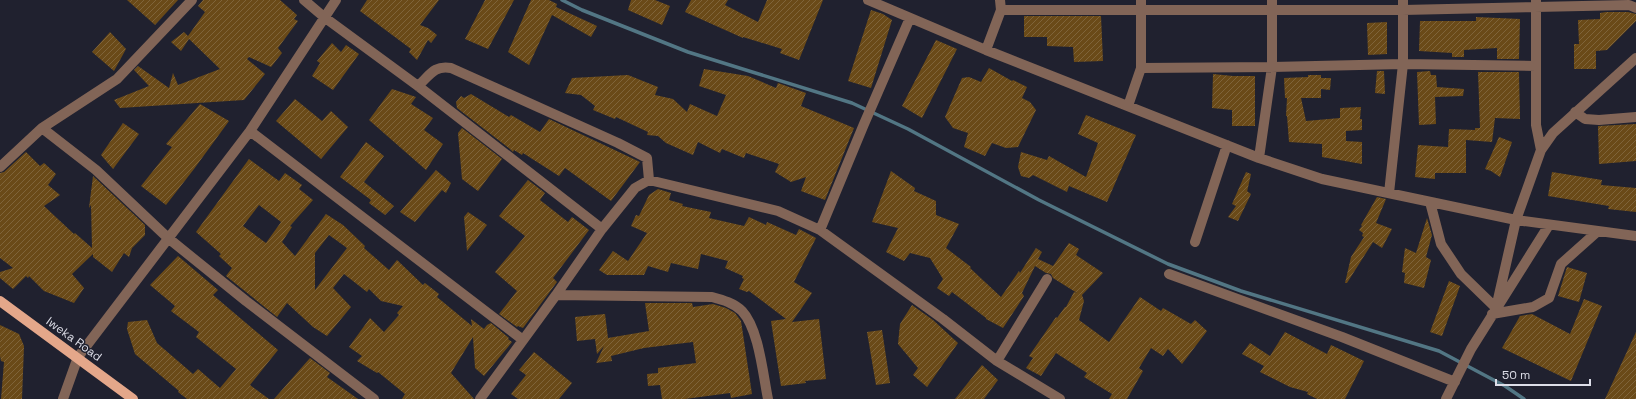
<svg xmlns="http://www.w3.org/2000/svg" width="1636" height="399" font-family="'Space Grotesk',sans-serif">
<defs>
<pattern id="building-hatch" width="6" height="6" patternUnits="userSpaceOnUse"><rect width="6" height="6" fill="#6a4a18"/><path d="M-1 1l2-2M0 6l6-6M5 7l2-2" fill="none" stroke="#7f643a"/></pattern>
</defs>
<rect width="100%" height="100%" fill="#20212f"/>
<g fill="none" stroke-linecap="round" stroke-linejoin="round">
<!-- stream -->
<path stroke="#527684" stroke-width="3.5" d="M 562,0 L 582,10 L 688,52 L 852,103 L 908,129 L 1039,200 L 1168,264 L 1241,291 L 1439,351 L 1505,386 L 1524,399"/>
</g>
<!-- building -->
<path fill="url(#building-hatch)" fill-rule="evenodd" d="M 127,0 L 178,0 L 155,25 Z
M 203,0 L 280,0 L 297,15 L 294,19 L 298,21 L 278,48 L 282,53 L 271,67 L 249,57 L 247,59 L 265,74 L 244,100 L 120,108 L 114,100 L 149,86 L 134,70 L 138,66 L 169,88 L 173,73 L 178,85 L 220,69 L 189,39 L 181,51 L 171,42 L 184,32 L 188,36 L 205,12 L 198,6 Z
M 367,0 L 439,0 L 420,25 L 428,28 L 437,35 L 431,43 L 428,40 L 417,60 L 409,52 L 411,49 L 360,11 Z
M 485,0 L 514,0 L 488,49 L 465,39 Z
M 531,0 L 549,0 L 557,4 L 556,7 L 597,26 L 591,37 L 552,15 L 529,65 L 508,52 Z
M 631,0 L 655,0 L 670,6 L 662,25 L 628,10 Z
M 691,0 L 728,0 L 725,5 L 758,22 L 767,0 L 823,0 L 799,60 L 780,53 L 782,49 L 743,37 L 743,38 L 685,12 Z
M 871,10 L 883,14 L 892,20 L 871,88 L 848,81 Z
M 1606,12 L 1628,12 L 1636,14 L 1636,21 L 1607,50 L 1596,51 L 1596,69 L 1574,69 L 1574,44 L 1579,44 L 1578,20 L 1600,19 L 1600,13 Z
M 1024,16 L 1101,16 L 1103,61 L 1074,62 L 1073,47 L 1047,46 L 1047,37 L 1024,37 Z
M 1476,17 L 1520,19 L 1519,59 L 1497,59 L 1497,48 L 1464,50 L 1464,57 L 1452,57 L 1452,53 L 1419,51 L 1420,21 L 1476,21 Z
M 1387,22 L 1387,54 L 1368,55 L 1367,23 Z
M 110,32 L 126,49 L 114,71 L 92,52 Z
M 936,40 L 957,49 L 922,118 L 902,106 Z
M 332,43 L 341,52 L 346,45 L 359,54 L 333,90 L 312,76 L 320,63 L 317,61 Z
M 989,68 L 1012,81 L 1013,80 L 1027,87 L 1022,98 L 1030,102 L 1036,110 L 1018,147 L 1006,148 L 992,143 L 985,156 L 964,147 L 968,133 L 953,128 L 945,117 L 962,78 L 969,77 L 981,82 Z
M 704,69 L 748,76 L 776,88 L 778,83 L 806,93 L 801,106 L 854,128 L 825,200 L 801,191 L 806,177 L 791,182 L 775,172 L 779,164 L 746,153 L 744,158 L 722,149 L 720,153 L 698,142 L 693,155 L 666,143 L 658,136 L 647,135 L 648,132 L 616,117 L 615,119 L 593,110 L 595,106 L 581,95 L 565,93 L 572,78 L 628,75 L 658,87 L 655,95 L 673,99 L 687,112 L 690,104 L 717,116 L 726,95 L 699,86 Z
M 1377,71 L 1384,71 L 1385,94 L 1375,93 Z
M 1430,71 L 1431,75 L 1436,75 L 1437,87 L 1464,89 L 1463,96 L 1435,97 L 1436,124 L 1419,125 L 1417,72 Z
M 1478,72 L 1519,72 L 1520,119 L 1495,118 L 1492,142 L 1466,140 L 1466,173 L 1435,173 L 1435,179 L 1415,177 L 1418,145 L 1448,147 L 1449,129 L 1475,130 L 1475,128 L 1480,128 Z
M 1213,74 L 1233,76 L 1255,76 L 1255,126 L 1232,126 L 1232,110 L 1212,108 Z
M 1308,75 L 1321,75 L 1321,78 L 1331,78 L 1330,90 L 1321,89 L 1321,98 L 1301,98 L 1306,121 L 1340,118 L 1340,108 L 1361,107 L 1360,119 L 1362,119 L 1362,130 L 1346,131 L 1346,141 L 1362,142 L 1362,164 L 1322,157 L 1322,144 L 1289,142 L 1287,116 L 1286,116 L 1287,98 L 1285,98 L 1284,78 L 1308,77 Z
M 392,89 L 416,97 L 411,104 L 433,118 L 424,130 L 443,144 L 426,170 L 369,120 Z
M 471,94 L 509,117 L 511,115 L 540,132 L 549,119 L 640,162 L 611,201 L 565,168 L 559,176 L 523,153 L 522,155 L 514,150 L 513,152 L 510,149 L 457,108 L 456,102 L 461,96 L 464,98 Z
M 295,99 L 322,121 L 331,111 L 348,127 L 321,159 L 276,121 Z
M 200,104 L 229,121 L 194,169 L 166,205 L 141,186 L 172,147 L 166,144 Z
M 1086,115 L 1136,135 L 1107,202 L 1069,186 L 1067,192 L 1033,175 L 1029,178 L 1021,176 L 1018,167 L 1021,152 L 1047,160 L 1049,156 L 1086,177 L 1098,143 L 1078,134 Z
M 123,123 L 139,134 L 113,169 L 101,155 Z
M 1636,124 L 1636,161 L 1599,164 L 1598,126 Z
M 462,128 L 502,159 L 478,191 L 462,179 L 458,133 Z
M 1499,137 L 1512,142 L 1500,177 L 1491,171 L 1485,169 Z
M 366,142 L 384,156 L 364,182 L 394,206 L 385,215 L 369,203 L 371,200 L 340,177 Z
M 26,152 L 40,166 L 44,163 L 56,174 L 48,185 L 60,195 L 44,206 L 74,234 L 75,233 L 92,248 L 91,205 L 89,208 L 93,176 L 145,225 L 145,235 L 132,248 L 129,257 L 124,253 L 112,272 L 93,257 L 93,254 L 72,274 L 84,288 L 74,303 L 44,291 L 29,276 L 28,278 L 26,276 L 13,289 L 0,278 L 0,272 L 13,268 L 0,258 L 0,173 L 4,172 Z
M 249,159 L 279,181 L 285,173 L 302,185 L 299,189 L 313,200 L 290,226 L 292,227 L 282,242 L 295,256 L 326,214 L 343,225 L 365,246 L 364,248 L 389,270 L 397,260 L 423,285 L 425,283 L 439,294 L 437,297 L 472,326 L 471,319 L 484,329 L 487,325 L 491,323 L 509,338 L 508,339 L 512,342 L 484,376 L 475,368 L 473,337 L 451,373 L 474,399 L 402,399 L 405,394 L 378,372 L 377,373 L 357,361 L 362,356 L 349,347 L 370,318 L 384,332 L 399,315 L 397,313 L 403,306 L 381,301 L 369,289 L 367,292 L 344,274 L 333,288 L 351,307 L 327,336 L 313,327 L 287,303 L 277,317 L 226,276 L 232,268 L 219,256 L 221,254 L 196,232 ZM 259,205 L 281,222 L 266,243 L 243,226 ZM 329,235 L 347,248 L 315,290 L 315,253 Z
M 436,170 L 451,183 L 446,193 L 442,190 L 415,222 L 400,212 Z
M 891,171 L 915,188 L 914,191 L 936,201 L 936,215 L 959,224 L 946,248 L 971,267 L 970,268 L 1001,297 L 1019,271 L 1020,273 L 1036,248 L 1042,252 L 1038,259 L 1053,266 L 1069,243 L 1079,249 L 1076,255 L 1103,273 L 1082,295 L 1084,301 L 1079,320 L 1109,342 L 1140,297 L 1161,311 L 1163,308 L 1191,324 L 1195,320 L 1207,331 L 1182,364 L 1168,349 L 1163,356 L 1151,348 L 1139,368 L 1143,371 L 1127,399 L 1109,399 L 1112,394 L 1084,377 L 1087,373 L 1056,353 L 1041,376 L 1026,368 L 1033,358 L 1029,356 L 1056,317 L 1057,318 L 1065,307 L 1066,307 L 1074,292 L 1077,293 L 1053,278 L 1051,274 L 1046,273 L 1035,266 L 1022,293 L 1024,296 L 1003,328 L 986,319 L 986,318 L 952,292 L 949,296 L 937,288 L 943,279 L 930,258 L 910,253 L 904,261 L 886,252 L 898,228 L 872,222 Z
M 1246,172 L 1251,174 L 1247,192 L 1247,191 L 1251,194 L 1238,221 L 1228,217 L 1236,206 L 1232,204 Z
M 1552,172 L 1602,180 L 1601,185 L 1636,188 L 1636,212 L 1608,209 L 1609,206 L 1548,196 Z
M 528,180 L 545,193 L 540,200 L 568,222 L 572,217 L 589,230 L 553,278 L 557,282 L 523,328 L 518,326 L 517,327 L 499,314 L 517,291 L 495,272 L 525,236 L 499,216 Z
M 658,189 L 671,193 L 669,200 L 683,204 L 682,206 L 711,212 L 709,218 L 744,226 L 749,217 L 766,225 L 767,222 L 796,235 L 799,229 L 816,238 L 794,282 L 812,293 L 792,322 L 819,319 L 826,379 L 805,381 L 806,383 L 781,386 L 771,321 L 786,319 L 749,291 L 747,292 L 739,289 L 744,279 L 742,278 L 743,276 L 725,268 L 728,261 L 701,254 L 698,269 L 671,263 L 668,272 L 648,266 L 644,275 L 607,275 L 599,270 L 613,251 L 628,261 L 647,233 L 631,226 L 636,215 L 639,216 L 649,195 Z
M 1377,197 L 1386,199 L 1376,223 L 1392,229 L 1382,248 L 1373,242 L 1347,283 L 1345,283 L 1351,257 L 1364,237 L 1362,236 L 1363,233 L 1359,230 L 1362,226 L 1361,225 Z
M 468,212 L 487,225 L 467,251 L 464,217 Z
M 1427,218 L 1432,235 L 1426,257 L 1431,260 L 1424,288 L 1404,283 L 1405,273 L 1402,272 L 1405,248 L 1416,253 Z
M 178,256 L 218,290 L 213,295 L 278,350 L 250,385 L 269,399 L 187,399 L 178,392 L 179,391 L 135,354 L 127,329 L 128,322 L 147,320 L 157,343 L 193,374 L 198,369 L 220,388 L 236,369 L 196,337 L 199,332 L 171,311 L 175,306 L 150,285 Z
M 1567,267 L 1587,273 L 1579,302 L 1558,296 Z
M 1449,281 L 1460,286 L 1442,336 L 1430,332 Z
M 1584,299 L 1602,306 L 1571,381 L 1502,348 L 1520,316 L 1532,314 L 1570,334 Z
M 645,303 L 692,303 L 693,307 L 713,304 L 726,308 L 735,313 L 741,321 L 752,394 L 731,398 L 730,393 L 685,399 L 662,399 L 660,385 L 648,386 L 647,374 L 658,373 L 658,368 L 696,363 L 693,342 L 644,348 L 611,356 L 612,361 L 596,363 L 604,346 L 597,354 L 595,339 L 577,341 L 575,317 L 605,314 L 608,338 L 649,331 Z
M 912,305 L 933,320 L 958,343 L 927,387 L 913,375 L 918,368 L 898,344 L 900,324 Z
M 0,325 L 19,334 L 24,346 L 22,399 L 1,399 L 4,362 L 1,361 L 0,356 Z
M 882,330 L 890,383 L 876,385 L 867,332 Z
M 1285,332 L 1327,354 L 1331,345 L 1364,361 L 1345,399 L 1317,399 L 1307,394 L 1308,392 L 1290,387 L 1260,372 L 1264,366 L 1242,354 L 1250,343 L 1270,356 Z
M 1636,332 L 1636,399 L 1605,399 Z
M 534,352 L 572,383 L 559,399 L 518,399 L 511,394 L 526,375 L 519,370 Z
M 310,358 L 330,373 L 327,377 L 358,399 L 274,399 Z
M 982,365 L 998,380 L 984,399 L 955,399 Z"/>
<g fill="none" stroke-linecap="round" stroke-linejoin="round">
<!-- minor -->
<path stroke="#826557" stroke-width="10" d="M 304,0 L 324,17 L 418,86 L 602,229
M 868,0 L 986,50 L 1259,158 L 1322,179 L 1516,220 L 1636,236
M 1536,0 L 1536,125 L 1541,150
M 1001,10 L 1403,10 L 1629,5 L 1636,8
M 986,50 L 1001,10 L 1000,0
M 1141,68 L 1272,67 L 1403,64 L 1536,66
M 418,86 C 430,75 434,65 451,68 L 618,143 L 647,158 L 649,180
M 1128,106 L 1141,68 L 1141,0
M 1575,112 L 1585,119 L 1599,120 L 1636,117
M 42,128 L 96,170 L 168,238 L 246,301 L 374,399
M 250,131 L 523,340
M 1259,158 L 1272,67 L 1272,0
M 0,167 L 42,128 L 117,79 L 192,0
M 1389,193 L 1403,64 L 1403,0
M 1430,202 L 1441,244 L 1461,274 L 1496,308
M 820,230 L 864,124 L 910,18
M 1195,242 L 1227,145
M 1169,274 L 1342,337 L 1455,382
M 556,295 L 712,297 C 723,300 734,303 742,311 C 759,329 763,375 768,399
M 1496,308 L 1516,220 L 1541,150 L 1553,133 L 1636,58
M 1492,314 L 1533,307 L 1549,298 L 1561,264 L 1598,231
M 997,361 L 1047,279
M 63,399 L 78,357 L 250,131 L 336,0
M 480,399 L 556,295 L 602,229 L 635,188 L 649,180 L 778,211 L 820,230 L 943,319 L 997,361 L 1060,399
M 1446,399 L 1471,349 L 1549,225"/>
<!-- major -->
<path stroke="#e4a78a" stroke-width="10" d="M 0,301 L 133,399"/>
</g>
<g text-anchor="middle" stroke-width="3" stroke-linejoin="round" paint-order="stroke">
<!-- street labels -->
<g font-size="12" fill="#dddee8" stroke="#20212f">
<text transform="translate(74 339) rotate(36)" y="4">Iweka Road</text>
</g>
</g>
<!-- scale -->
<path d="M1496 379v6h94v-6" fill="none" stroke="#dddee8" stroke-width="2"/>
<text x="1502" y="379" font-size="12" fill="#dddee8" stroke="#20212f" stroke-width="3" paint-order="stroke">50 m</text>
</svg>
